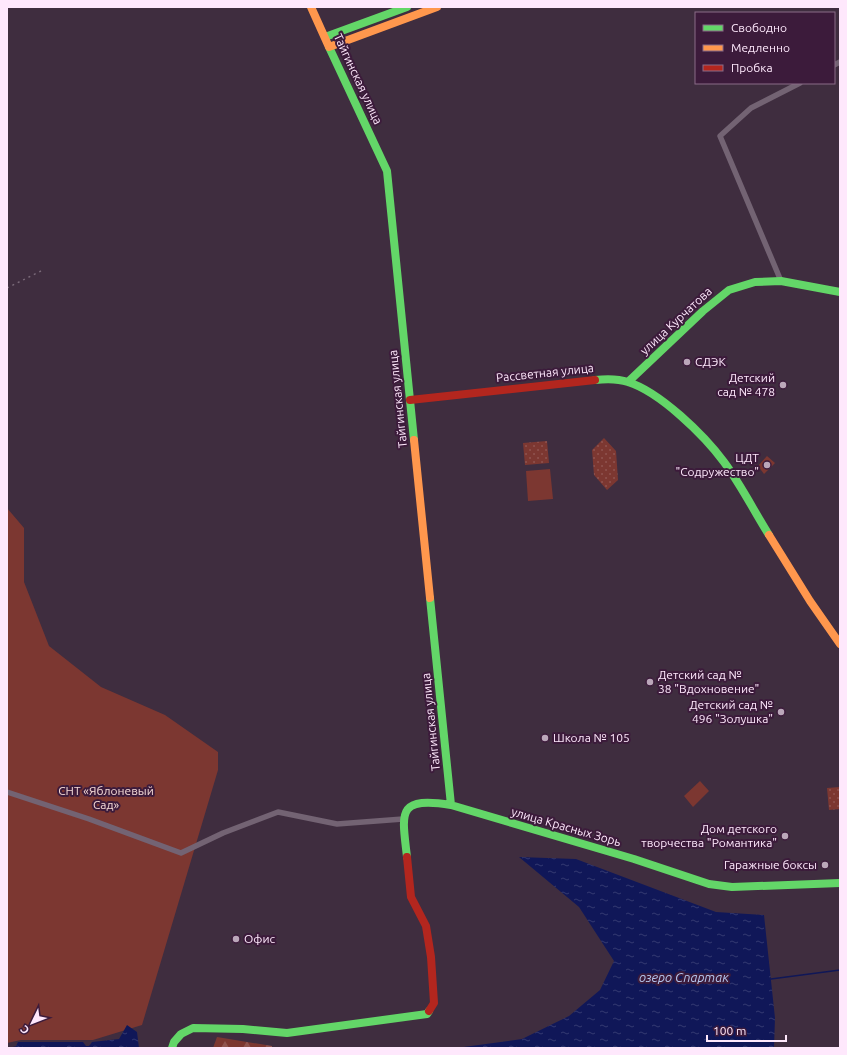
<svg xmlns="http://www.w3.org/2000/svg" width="847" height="1055" font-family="Ubuntu,sans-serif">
<defs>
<pattern id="forest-firs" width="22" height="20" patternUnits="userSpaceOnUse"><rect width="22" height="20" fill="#7c3731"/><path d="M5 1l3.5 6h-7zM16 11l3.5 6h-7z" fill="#905450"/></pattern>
<pattern id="park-dots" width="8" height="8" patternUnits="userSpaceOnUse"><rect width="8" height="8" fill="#7c3731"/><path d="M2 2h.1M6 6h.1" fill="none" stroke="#905450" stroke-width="1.8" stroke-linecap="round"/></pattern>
<pattern id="water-ripples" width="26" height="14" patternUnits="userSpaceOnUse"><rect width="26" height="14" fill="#101758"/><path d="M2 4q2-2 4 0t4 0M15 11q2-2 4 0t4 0" fill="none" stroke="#343971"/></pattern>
</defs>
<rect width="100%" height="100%" fill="#3f2d3f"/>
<!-- green -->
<path fill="#7c3731" d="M 767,456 L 775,463 L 764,474 L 758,466 Z
M 550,469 L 553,499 L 528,501 L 526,471 Z
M 7,508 L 24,528 L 24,582 L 49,646 L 101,687 L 165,715 L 218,752 L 218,770 L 142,1025 L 93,1040 L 21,1040 L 7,1043 Z
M 700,781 L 709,791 L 693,807 L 684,796 Z"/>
<!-- forest -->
<path fill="url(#forest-firs)" d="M 217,1037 L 272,1046 L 272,1048 L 213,1048 Z"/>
<!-- park -->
<path fill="url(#park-dots)" d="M 604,438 L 616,451 L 618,480 L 607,490 L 594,475 L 592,450 Z
M 547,441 L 549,463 L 525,465 L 523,443 Z
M 840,787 L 840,809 L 829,810 L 827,788 Z"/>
<!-- water -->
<path fill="url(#water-ripples)" d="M 519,857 L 576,859 L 716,912 L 764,915 L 775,1018 L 774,1048 L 456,1048 L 522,1039 L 569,1016 L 600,990 L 614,961 L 579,907 Z
M 127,1025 L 137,1032 L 139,1048 L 15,1048 L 18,1042 L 83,1042 L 86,1046 L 89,1046 L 92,1042 L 119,1039 Z"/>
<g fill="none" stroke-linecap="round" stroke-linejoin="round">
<!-- stream -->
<path stroke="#101758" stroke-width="1.5" d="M 771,979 L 840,970
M 11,1048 L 17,1047"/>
<!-- street -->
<path stroke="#736373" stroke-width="5.5" d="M 834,65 L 840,62
M 781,281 L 720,136 L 751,108 L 800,83
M 7,792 L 89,819 L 181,853 L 223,833 L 278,812 L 337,824 L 403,819"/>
<!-- fast -->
<path stroke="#63d668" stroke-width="8" d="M 325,37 L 407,7
M 329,47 L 387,171 L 414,440
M 595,380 C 604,379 619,379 628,382 C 660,392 704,435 724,462 C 741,485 754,511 769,535
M 628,382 L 703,311 L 729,290 L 755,282 L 781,281 L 840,292
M 430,598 L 451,805
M 407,857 C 402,813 396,796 451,805 L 634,859 L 709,884 L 732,887 L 840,883
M 172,1048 L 174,1042 L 181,1034 L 193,1028 L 243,1029 L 287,1033 L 427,1014 L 429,1011"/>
<!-- slow -->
<path stroke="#ff974d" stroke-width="8" d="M 311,7 L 329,47 L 437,7
M 414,440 L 430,598
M 769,535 L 810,601 L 840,644"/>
<!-- jam -->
<path stroke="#b3261e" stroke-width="8" d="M 410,400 L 595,380
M 407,857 L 411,897 L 426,926 L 431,957 L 434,1003 L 429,1011"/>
<!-- rail -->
<path stroke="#786877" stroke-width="1.5" stroke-dasharray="2 4" stroke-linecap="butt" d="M 7,288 L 43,270"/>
</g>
<!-- markers -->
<g fill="#bba7ba" stroke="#3c1b3b" stroke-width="1.5">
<circle cx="687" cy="362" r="4"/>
<circle cx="783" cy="385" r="4"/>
<circle cx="767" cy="465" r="4"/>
<circle cx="650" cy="682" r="4"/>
<circle cx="781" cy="712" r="4"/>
<circle cx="545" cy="738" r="4"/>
<circle cx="785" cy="836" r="4"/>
<circle cx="825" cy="865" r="4"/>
<circle cx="236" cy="939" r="4"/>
</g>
<g text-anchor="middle" stroke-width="4" stroke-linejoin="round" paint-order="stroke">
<!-- street labels -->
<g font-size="12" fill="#fee8fc" stroke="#3c1b3b">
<text transform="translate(358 79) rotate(65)" y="4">Тайгинская улица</text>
<text transform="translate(676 321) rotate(-43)" y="4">улица Курчатова</text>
<text transform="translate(545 373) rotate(-6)" y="4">Рассветная улица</text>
<text transform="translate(398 399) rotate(-96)" y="4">Тайгинская улица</text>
<text transform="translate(431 722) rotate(-96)" y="4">Тайгинская улица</text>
<text transform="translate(566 827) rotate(16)" y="4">улица Красных Зорь</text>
</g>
<!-- poi labels -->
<g font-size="12" fill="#fee8fc" stroke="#3c1b3b" text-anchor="end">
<text x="695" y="366" text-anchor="start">СДЭК</text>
<text x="775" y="382">Детский<tspan x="775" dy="14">сад № 478</tspan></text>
<text x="759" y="462">ЦДТ<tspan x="759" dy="14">"Содружество"</tspan></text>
<text x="658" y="679" text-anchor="start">Детский сад №<tspan x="658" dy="14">38 "Вдохновение"</tspan></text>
<text x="773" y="709">Детский сад №<tspan x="773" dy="14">496 "Золушка"</tspan></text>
<text x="553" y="742" text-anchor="start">Школа № 105</text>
<text x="777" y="833">Дом детского<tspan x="777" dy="14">творчества "Романтика"</tspan></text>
<text x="817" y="869">Гаражные боксы</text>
<text x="244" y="943" text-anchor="start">Офис</text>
</g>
<!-- park labels -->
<g font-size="12" fill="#f6dbd7" stroke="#3c1b3b">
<text x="106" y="795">СНТ «Яблоневый<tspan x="106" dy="14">Сад»</tspan></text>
</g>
<!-- water labels -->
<g font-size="13" font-style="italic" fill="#b5c6ef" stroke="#3c1b3b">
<text x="684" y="982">озеро Спартак</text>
</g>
</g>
<!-- border -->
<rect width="847" height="1055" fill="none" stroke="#fee8fc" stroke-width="16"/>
<!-- legend -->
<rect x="695" y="12" width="140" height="72" fill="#3c1b3b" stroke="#8a6d88"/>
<rect x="703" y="25" width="20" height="6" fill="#63d668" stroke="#8a6d88"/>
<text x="731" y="32" font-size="12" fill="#fee8fc">Свободно</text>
<rect x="703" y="45" width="20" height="6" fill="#ff974d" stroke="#8a6d88"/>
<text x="731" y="52" font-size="12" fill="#fee8fc">Медленно</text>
<rect x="703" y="65" width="20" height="6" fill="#b3261e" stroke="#8a6d88"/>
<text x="731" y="72" font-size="12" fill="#fee8fc">Пробка</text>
<!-- north arrow -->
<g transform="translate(32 1023) rotate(227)" stroke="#3c1b3b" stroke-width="3" paint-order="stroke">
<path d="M0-3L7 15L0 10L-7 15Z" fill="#fee8fc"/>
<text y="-6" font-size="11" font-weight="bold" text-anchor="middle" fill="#fee8fc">С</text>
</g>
<!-- scale -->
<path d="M707 1035v6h79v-6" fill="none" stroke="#fee8fc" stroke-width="2"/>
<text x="713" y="1035" font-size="12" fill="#fee8fc" stroke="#3c1b3b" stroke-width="3" paint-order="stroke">100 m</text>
</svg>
